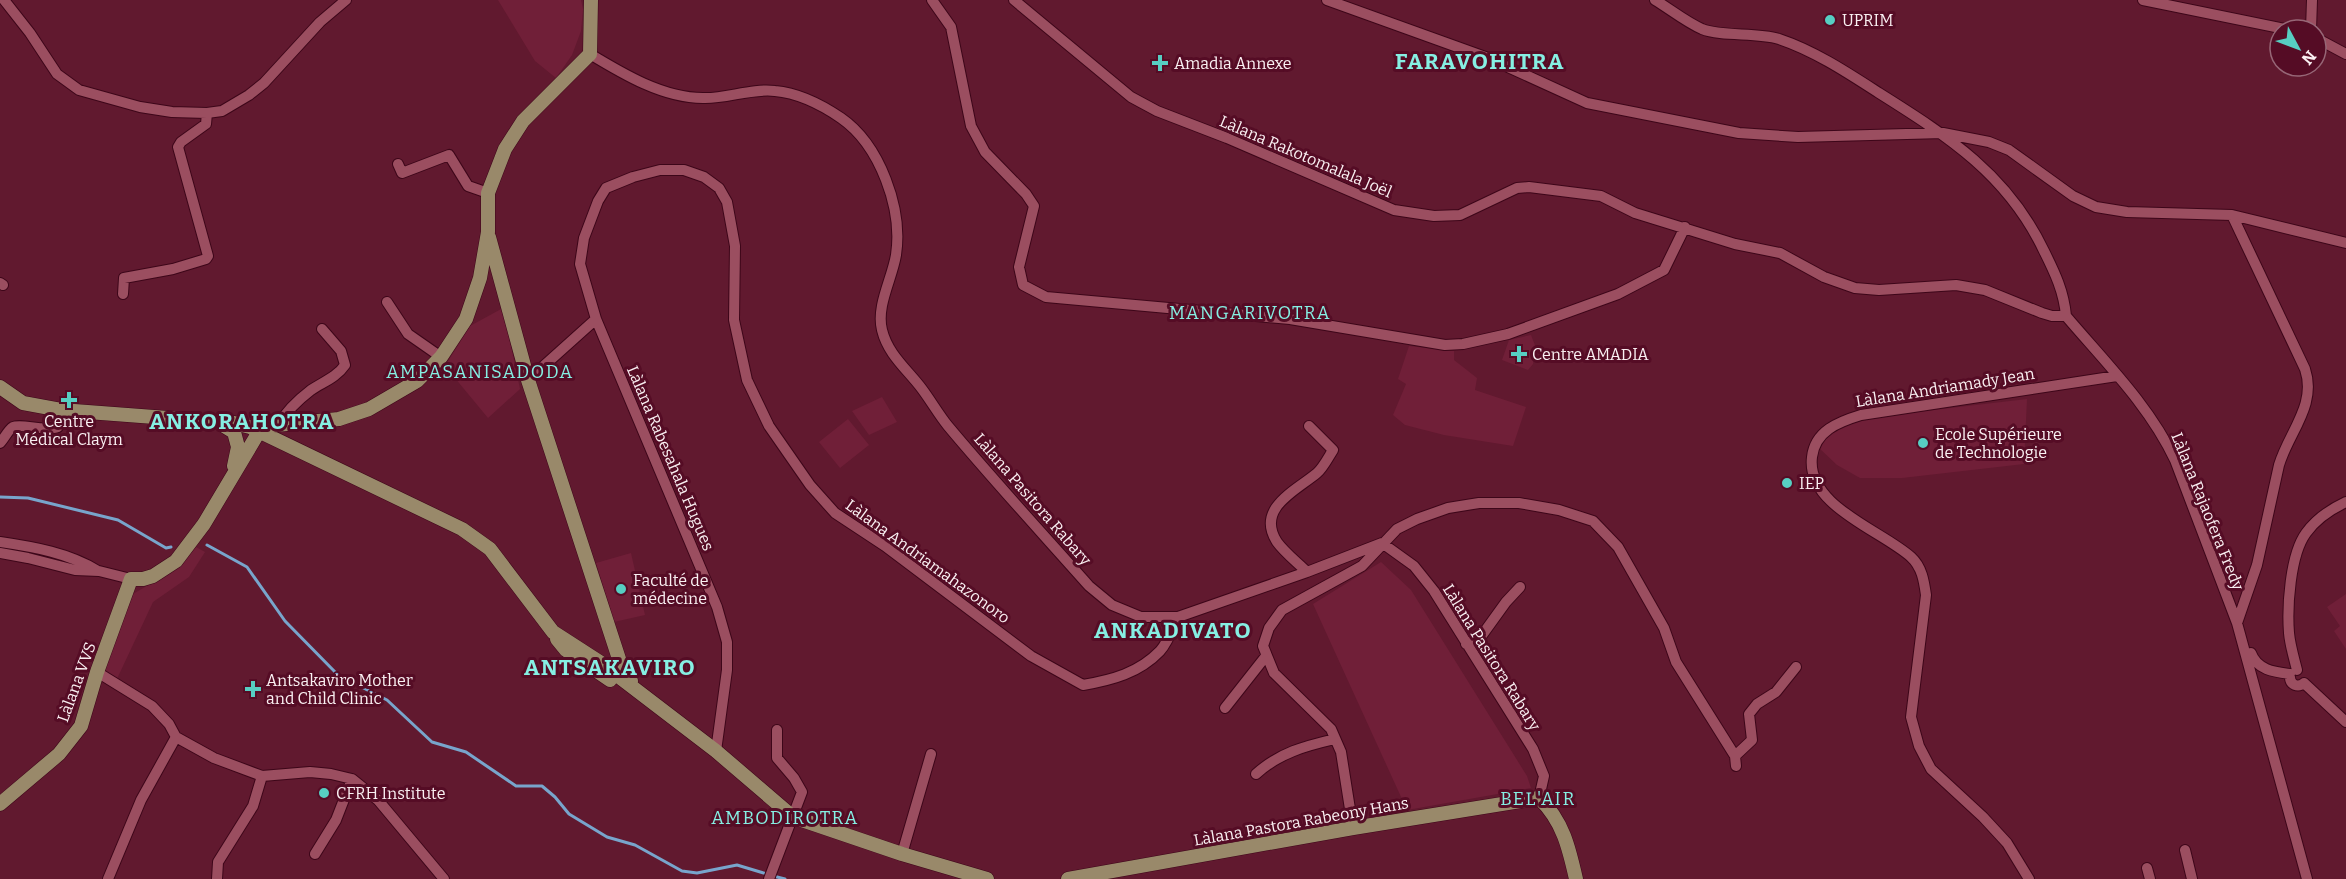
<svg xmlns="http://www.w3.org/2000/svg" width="2346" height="879" font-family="Bitter,serif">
<rect width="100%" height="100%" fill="#61192f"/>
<!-- built -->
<path fill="#701f38" d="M 498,0 L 581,0 L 583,9 L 581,31 L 572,55 L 556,78 L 535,61 Z
M 503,308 L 520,389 L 488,418 L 445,366 L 470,326 Z
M 1531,335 L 1536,348 L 1533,364 L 1528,370 L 1502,360 L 1509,340 Z
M 1409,346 L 1454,351 L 1454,360 L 1477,378 L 1475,390 L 1526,407 L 1513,446 L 1444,435 L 1405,425 L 1393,415 L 1406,384 L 1398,379 Z
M 882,397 L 897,422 L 869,435 L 852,411 Z
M 2027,399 L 2024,464 L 1902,478 L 1860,478 L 1837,465 L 1818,447 L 1823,438 L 1837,428 L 1874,417 Z
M 848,419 L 869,445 L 840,468 L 819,442 Z
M 196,547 L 205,552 L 189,577 L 153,602 L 116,681 L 102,674 L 133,594 L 181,566 Z
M 631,553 L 645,615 L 614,622 L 596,563 Z
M 1381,562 L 1411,590 L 1527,776 L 1531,788 L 1407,810 L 1313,604 Z
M 2346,594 L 2346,649 L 2334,631 L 2340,626 L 2327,607 Z"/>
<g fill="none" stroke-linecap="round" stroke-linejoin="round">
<!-- stream -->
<path stroke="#78a5cc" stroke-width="3" d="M 0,497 L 28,498 L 118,520 L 166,548 L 171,547
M 207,545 L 247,567 L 285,621 L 338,675 L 387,700 L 432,742 L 466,752 L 516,786 L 542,786 L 555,797 L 569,814 L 607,837 L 635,845 L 682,871 L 697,873 L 737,865 L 767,874
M 773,876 L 785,879"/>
<!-- minor casing -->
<g stroke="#3d0619" stroke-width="12">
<path id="minor" d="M 4,0 L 30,33 L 57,74 L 79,90 L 140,107 L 172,112 L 207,113 L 222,111 L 249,95 L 264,83 L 320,22 L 346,0
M 932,0 L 951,27 L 971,126 L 985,152 L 1026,194 L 1034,206 L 1019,267 L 1023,285 L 1046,297 L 1290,319 L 1445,345 L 1463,344 L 1508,334 L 1618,294 L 1664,270 L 1685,227
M 1014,0 L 1131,97 L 1157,111 L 1227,138 L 1394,210 L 1434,216 L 1460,215 L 1517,188 L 1529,187 L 1601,196 L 1635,213 L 1735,244 L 1780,253 L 1824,277 L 1855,288 L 1879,290 L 1956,285 L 1985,290 L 2042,313 L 2052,316 L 2066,316
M 1327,0 L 1488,58 L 1587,103 L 1739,133 L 1798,137 L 1943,133 L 1989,142 L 2009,150 L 2073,196 L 2096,207 L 2127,212 L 2232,215 L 2346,243
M 1655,0 C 1670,9 1686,22 1702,29 C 1722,37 1757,32 1779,39 C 1815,51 1848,73 1879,93 C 1949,137 2008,175 2044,251 C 2055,273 2064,292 2066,316 C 2105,362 2149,405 2175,460 L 2237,623 L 2307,879
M 2143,0 L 2290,30
M 2311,30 L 2312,0
M 2316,38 L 2346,54
M 590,54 C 623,74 663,98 703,98 C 726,99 751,88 775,91 C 798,93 822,105 841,118 C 880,145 903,209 896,255 C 892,279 876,306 882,330 C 888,355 908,370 922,389 C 931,401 939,415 948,426 C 994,481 1042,533 1089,586 L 1112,605 L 1141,617 L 1178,617 L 1307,572 L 1382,543 L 1414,566 L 1434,591 L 1533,749 L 1544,776 L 1539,798
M 398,164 L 402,173 L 449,155 L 468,186 L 488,193
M 2232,215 L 2305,369 C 2317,405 2289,432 2279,465 L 2257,565 L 2237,623
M 0,283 L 3,285
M 123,294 L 124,278 L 173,269 L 206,259 L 208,256 L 178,147 L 181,142 L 206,124 L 207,113
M 387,302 L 408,334 L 441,357
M 528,380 L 596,319
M 279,424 C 287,410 298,400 311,390 C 323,382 337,377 345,365 L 341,351 L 322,329
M 0,443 C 4,439 8,430 13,427 C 21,423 44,432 58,427 L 61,410
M 0,542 C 34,547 69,553 98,571
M 0,553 L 28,558 L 75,570 L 99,571 L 131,579
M 1307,572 C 1297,562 1285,553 1277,542 C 1255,508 1297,490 1317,473 C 1323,468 1328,458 1333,450 L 1309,426
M 1466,644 L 1480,638 L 1506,602 L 1520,587
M 2251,653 C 2257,670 2274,672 2290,674
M 2297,670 C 2294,658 2290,645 2289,633 C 2287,607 2290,555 2306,533 C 2316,519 2331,509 2346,502
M 97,672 L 152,706 L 169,724 L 176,737 L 214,758 L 262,776 L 310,772 L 331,774 L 352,779 L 378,800 L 444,879
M 2290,677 C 2290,685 2298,688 2304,683
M 2304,683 L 2346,722
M 1225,708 L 1266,656
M 716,751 L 727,670 L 727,642 L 717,607 L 596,319 L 580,264 L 584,238 L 598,201 L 606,188 L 633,177 L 660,170 L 684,170 L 704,177 L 719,188 L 727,202 L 735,246 L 734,320 L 747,380 L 769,426 L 810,485 L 835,513 L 885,546 L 1031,656 L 1083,685 C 1112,680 1139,673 1160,651 C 1168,642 1173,628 1178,617
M 1735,756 L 1752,740 L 1749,714 L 1757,704 L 1776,692 L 1796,667
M 1256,774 C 1279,753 1305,746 1335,739
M 1353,828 L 1341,752 L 1331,729 L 1274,673 L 1263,646 L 1269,628 L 1282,610 L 1362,566 L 1397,529 L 1417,519 L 1448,508 L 1479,503 L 1519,503 L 1559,510 L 1593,521 L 1618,547 L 1664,628 L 1676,662 L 1735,756 L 1736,766
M 2185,850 L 2192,879
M 315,854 L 336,820 L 352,779
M 902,854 L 931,754
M 2147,868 L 2150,879
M 108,879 L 141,800 L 176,737
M 217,879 L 218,862 L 253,806 L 262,776
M 769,879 L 802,792 L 794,778 L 777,758 L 777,730
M 2029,879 L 2007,843 L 1983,817 L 1931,769 L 1919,746 L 1911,717 L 1926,595 C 1924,581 1922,567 1911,557 C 1881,530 1806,506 1812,457 C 1815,431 1838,422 1861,415 L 2117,376"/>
</g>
<!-- major casing -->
<g stroke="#3d0619" stroke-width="15">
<path id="major" d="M 489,237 L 528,380 L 621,665 L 631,681
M 0,387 L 23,403 L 61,410 L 234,423 L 250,427 L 462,529 L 490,549 L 553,632 L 601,663 L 716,751 L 793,817 L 902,854 L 987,879
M 221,424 L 234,432 L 238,447 L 234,466
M 255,427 L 339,419 L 369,409 L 417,381 L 441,357 L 466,319 L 480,278 L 488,232 L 488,193 L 505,149 L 523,121 L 590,54 L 591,0
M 557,639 L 566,650 L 610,680
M 0,804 L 59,754 L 81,726 L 97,672 L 131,579 L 143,579 L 153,576 L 176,561 L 204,524 L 260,430
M 1068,879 L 1353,828 L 1539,798 C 1563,821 1569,848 1576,879"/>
</g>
<!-- minor -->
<use href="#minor" stroke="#9b4e60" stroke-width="10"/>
<!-- major -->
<use href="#major" stroke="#99896a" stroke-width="14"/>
</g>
<!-- markers -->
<g fill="#57cec2" stroke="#550c25" stroke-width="2">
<circle cx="1830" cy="20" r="6"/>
<path d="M1157 54h6v6h6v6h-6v6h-6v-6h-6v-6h6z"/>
<path d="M1516 345h6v6h6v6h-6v6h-6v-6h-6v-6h6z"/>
<path d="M66 391h6v6h6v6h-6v6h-6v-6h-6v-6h6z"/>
<circle cx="1923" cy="443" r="6"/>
<circle cx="1787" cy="483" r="6"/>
<circle cx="621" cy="589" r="6"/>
<path d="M250 680h6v6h6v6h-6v6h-6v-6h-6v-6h6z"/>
<circle cx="324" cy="793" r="6"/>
</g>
<g text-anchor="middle" stroke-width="6" stroke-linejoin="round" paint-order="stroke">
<!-- poi labels -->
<g font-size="16" fill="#faf0f2" stroke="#550c25" text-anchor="start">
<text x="1842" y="26">UPRIM</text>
<text x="1174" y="69">Amadia Annexe</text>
<text x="1532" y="360">Centre AMADIA</text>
<text x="69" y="427" text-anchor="middle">Centre<tspan x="69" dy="18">Médical Claym</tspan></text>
<text x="1935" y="440">Ecole Supérieure<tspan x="1935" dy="18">de Technologie</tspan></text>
<text x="1799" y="489">IEP</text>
<text x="633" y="586">Faculté de<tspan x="633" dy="18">médecine</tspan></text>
<text x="266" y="686">Antsakaviro Mother<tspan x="266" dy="18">and Child Clinic</tspan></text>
<text x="336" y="799">CFRH Institute</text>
</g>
<!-- street labels -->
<g font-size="16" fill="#faf0f2" stroke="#550c25">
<text transform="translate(1306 156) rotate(23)" y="6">Làlana Rakotomalala Joël</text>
<text transform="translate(1945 387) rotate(-9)" y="6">Làlana Andriamady Jean</text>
<text transform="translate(671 458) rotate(67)" y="6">Làlana Rabesahala Hugues</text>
<text transform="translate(1033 499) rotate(49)" y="6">Làlana Pasitora Rabary</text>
<text transform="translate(2208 511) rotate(68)" y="6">Làlana Rajaofera Fredy</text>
<text transform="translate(928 561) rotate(36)" y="6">Làlana Andriamahazonoro</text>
<text transform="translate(1492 657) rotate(58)" y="6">Làlana Pasitora Rabary</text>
<text transform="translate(76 682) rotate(-70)" y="6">Làlana VVS</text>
<text transform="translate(1301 821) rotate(-10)" y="6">Làlana Pastora Rabeony Hans</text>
</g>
<!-- neighbourhood labels -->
<g font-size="18" letter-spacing="1.5" fill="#86efe3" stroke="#550c25">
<text x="1250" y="319">MANGARIVOTRA</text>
<text x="480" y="378">AMPASANISADODA</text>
<text x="1538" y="805">BEL'AIR</text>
<text x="785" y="824">AMBODIROTRA</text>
</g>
<!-- district labels -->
<g font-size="22" font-weight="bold" letter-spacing="1.5" fill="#86efe3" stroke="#550c25">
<text x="1480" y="69">FARAVOHITRA</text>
<text x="242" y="429">ANKORAHOTRA</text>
<text x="1173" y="638">ANKADIVATO</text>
<text x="610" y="675">ANTSAKAVIRO</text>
</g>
</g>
<!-- north arrow -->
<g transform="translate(2298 48) rotate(131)"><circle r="28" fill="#550c25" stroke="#976777" stroke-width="1.5"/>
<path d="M0-4.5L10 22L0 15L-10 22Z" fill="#57cec2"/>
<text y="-9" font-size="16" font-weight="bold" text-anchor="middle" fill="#faf0f2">N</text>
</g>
</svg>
